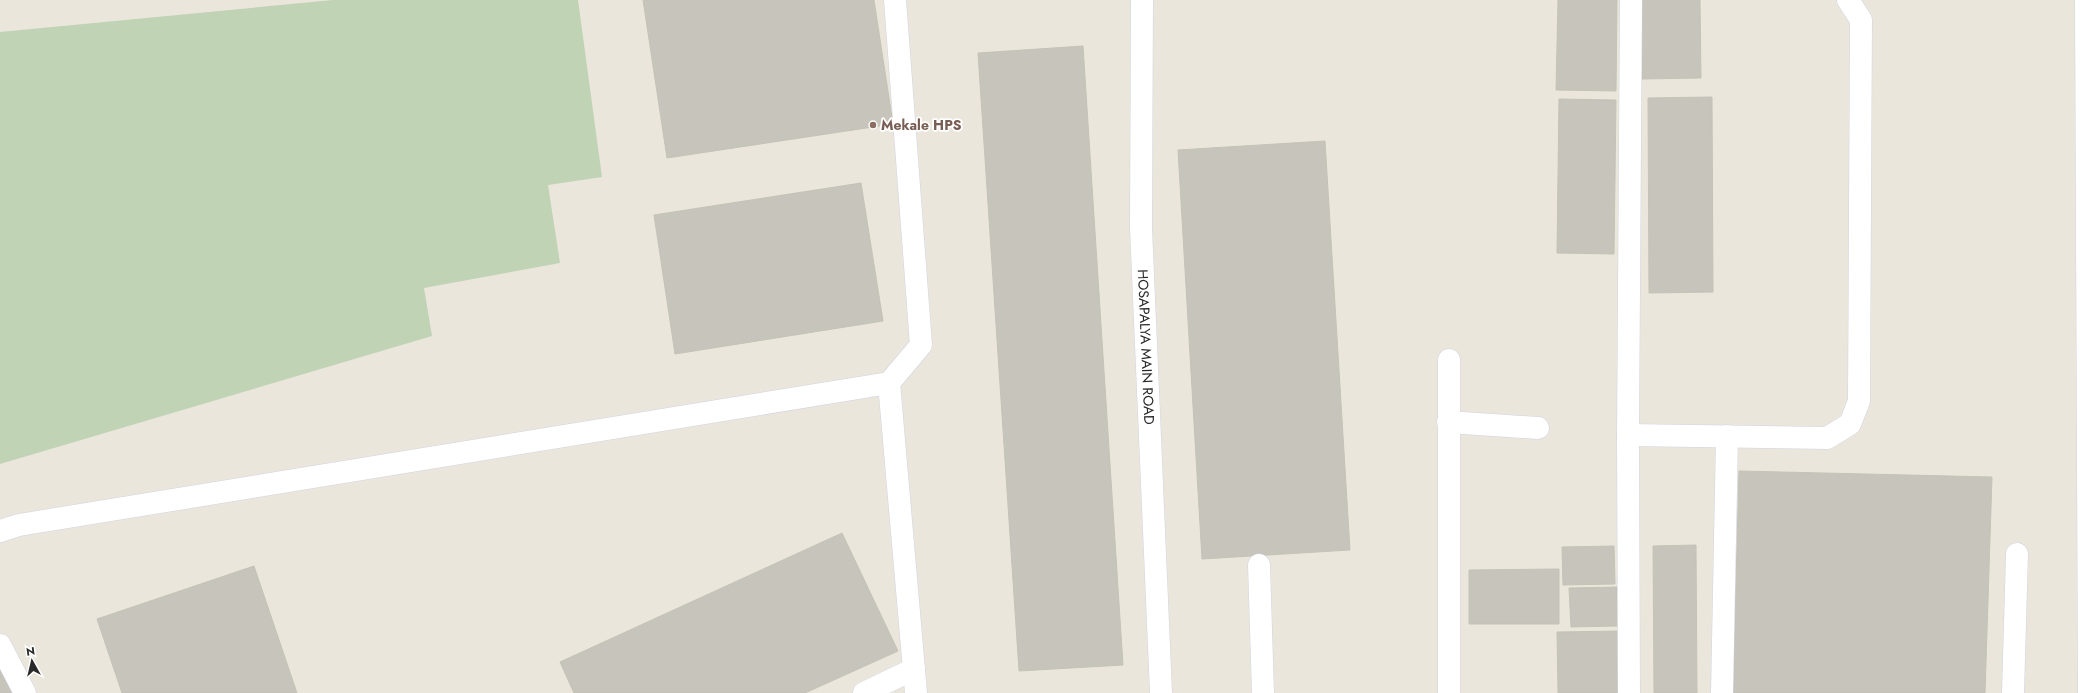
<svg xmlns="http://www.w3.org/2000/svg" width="2094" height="693" font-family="Jost,sans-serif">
<rect width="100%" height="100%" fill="#eae6dc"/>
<!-- cemetery -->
<path fill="#c0d3b5" d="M 333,0 L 578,0 L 602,177 L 548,185 L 560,263 L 424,288 L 432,336 L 0,464 L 0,32 Z"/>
<!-- building -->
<path fill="#c6c4bb" stroke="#c5c2b6" d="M 643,0 L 874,0 L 893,124 L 667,158 Z
M 1558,0 L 1617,0 L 1616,91 L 1556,90 Z
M 1641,0 L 1700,0 L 1701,78 L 1642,79 Z
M 1083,46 L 1123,665 L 1019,671 L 978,53 Z
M 1712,97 L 1713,292 L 1649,293 L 1648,98 Z
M 1559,99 L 1616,100 L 1614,254 L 1557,253 Z
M 1325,141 L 1350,550 L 1202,559 L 1178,150 Z
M 861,183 L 883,321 L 675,354 L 654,215 Z
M 1739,471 L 1992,477 L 1985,693 L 1733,693 Z
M 842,533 L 898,651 L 805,693 L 574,693 L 560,662 Z
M 1696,545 L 1697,693 L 1654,693 L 1653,546 Z
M 1614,546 L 1615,584 L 1563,585 L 1562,547 Z
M 254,566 L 297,693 L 122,693 L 97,619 Z
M 1559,569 L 1559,624 L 1469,624 L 1469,570 Z
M 1617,587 L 1618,626 L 1571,627 L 1569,588 Z
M 1620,631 L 1621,693 L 1558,693 L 1557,632 Z
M 0,664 L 14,693 L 0,693 Z"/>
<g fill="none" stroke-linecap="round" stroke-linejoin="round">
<!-- minor casing -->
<g stroke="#d2d3e1" stroke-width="23">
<g id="minor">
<path id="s1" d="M 1142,0 L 1141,228 L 1161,693"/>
<path d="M 2086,0 L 2089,693"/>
<path d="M 1449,360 L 1449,693"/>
<path d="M 889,383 L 921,345 L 895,0"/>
<path d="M 1448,422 L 1538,428"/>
<path d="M 1628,435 L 1827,438 L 1850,424 L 1859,401 L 1861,20 L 1848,0"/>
<path d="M 0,531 L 19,525 L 889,383 L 916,693"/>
<path d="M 1259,565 L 1263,693"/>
<path d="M 0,645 L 25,693"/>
<path d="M 864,693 L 914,669"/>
<path d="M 1629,693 L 1628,435 L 1631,0"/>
<path d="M 1722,693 L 1727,436"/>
<path d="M 2013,693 L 2017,554"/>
</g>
</g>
<!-- minor -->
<use href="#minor" stroke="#fff" stroke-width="22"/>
</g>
<!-- markers -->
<circle fill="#8d6e63" stroke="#fff" stroke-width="1.5" cx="873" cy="125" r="4"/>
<g text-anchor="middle" stroke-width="3.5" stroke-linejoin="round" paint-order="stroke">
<!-- education labels -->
<g font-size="14" font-weight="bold" fill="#785e54" stroke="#fff" text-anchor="start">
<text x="881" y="130">Mekale HPS</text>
</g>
<!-- street labels -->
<g font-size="14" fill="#292929" stroke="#fff">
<text dy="5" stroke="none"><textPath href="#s1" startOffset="347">HOSAPALYA MAIN ROAD</textPath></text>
</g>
</g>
<!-- north arrow -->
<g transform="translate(32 661) rotate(352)" stroke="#ffffff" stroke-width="3" paint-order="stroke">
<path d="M0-3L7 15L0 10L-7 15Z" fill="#292929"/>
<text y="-6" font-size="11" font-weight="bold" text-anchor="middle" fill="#292929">N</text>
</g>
</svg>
